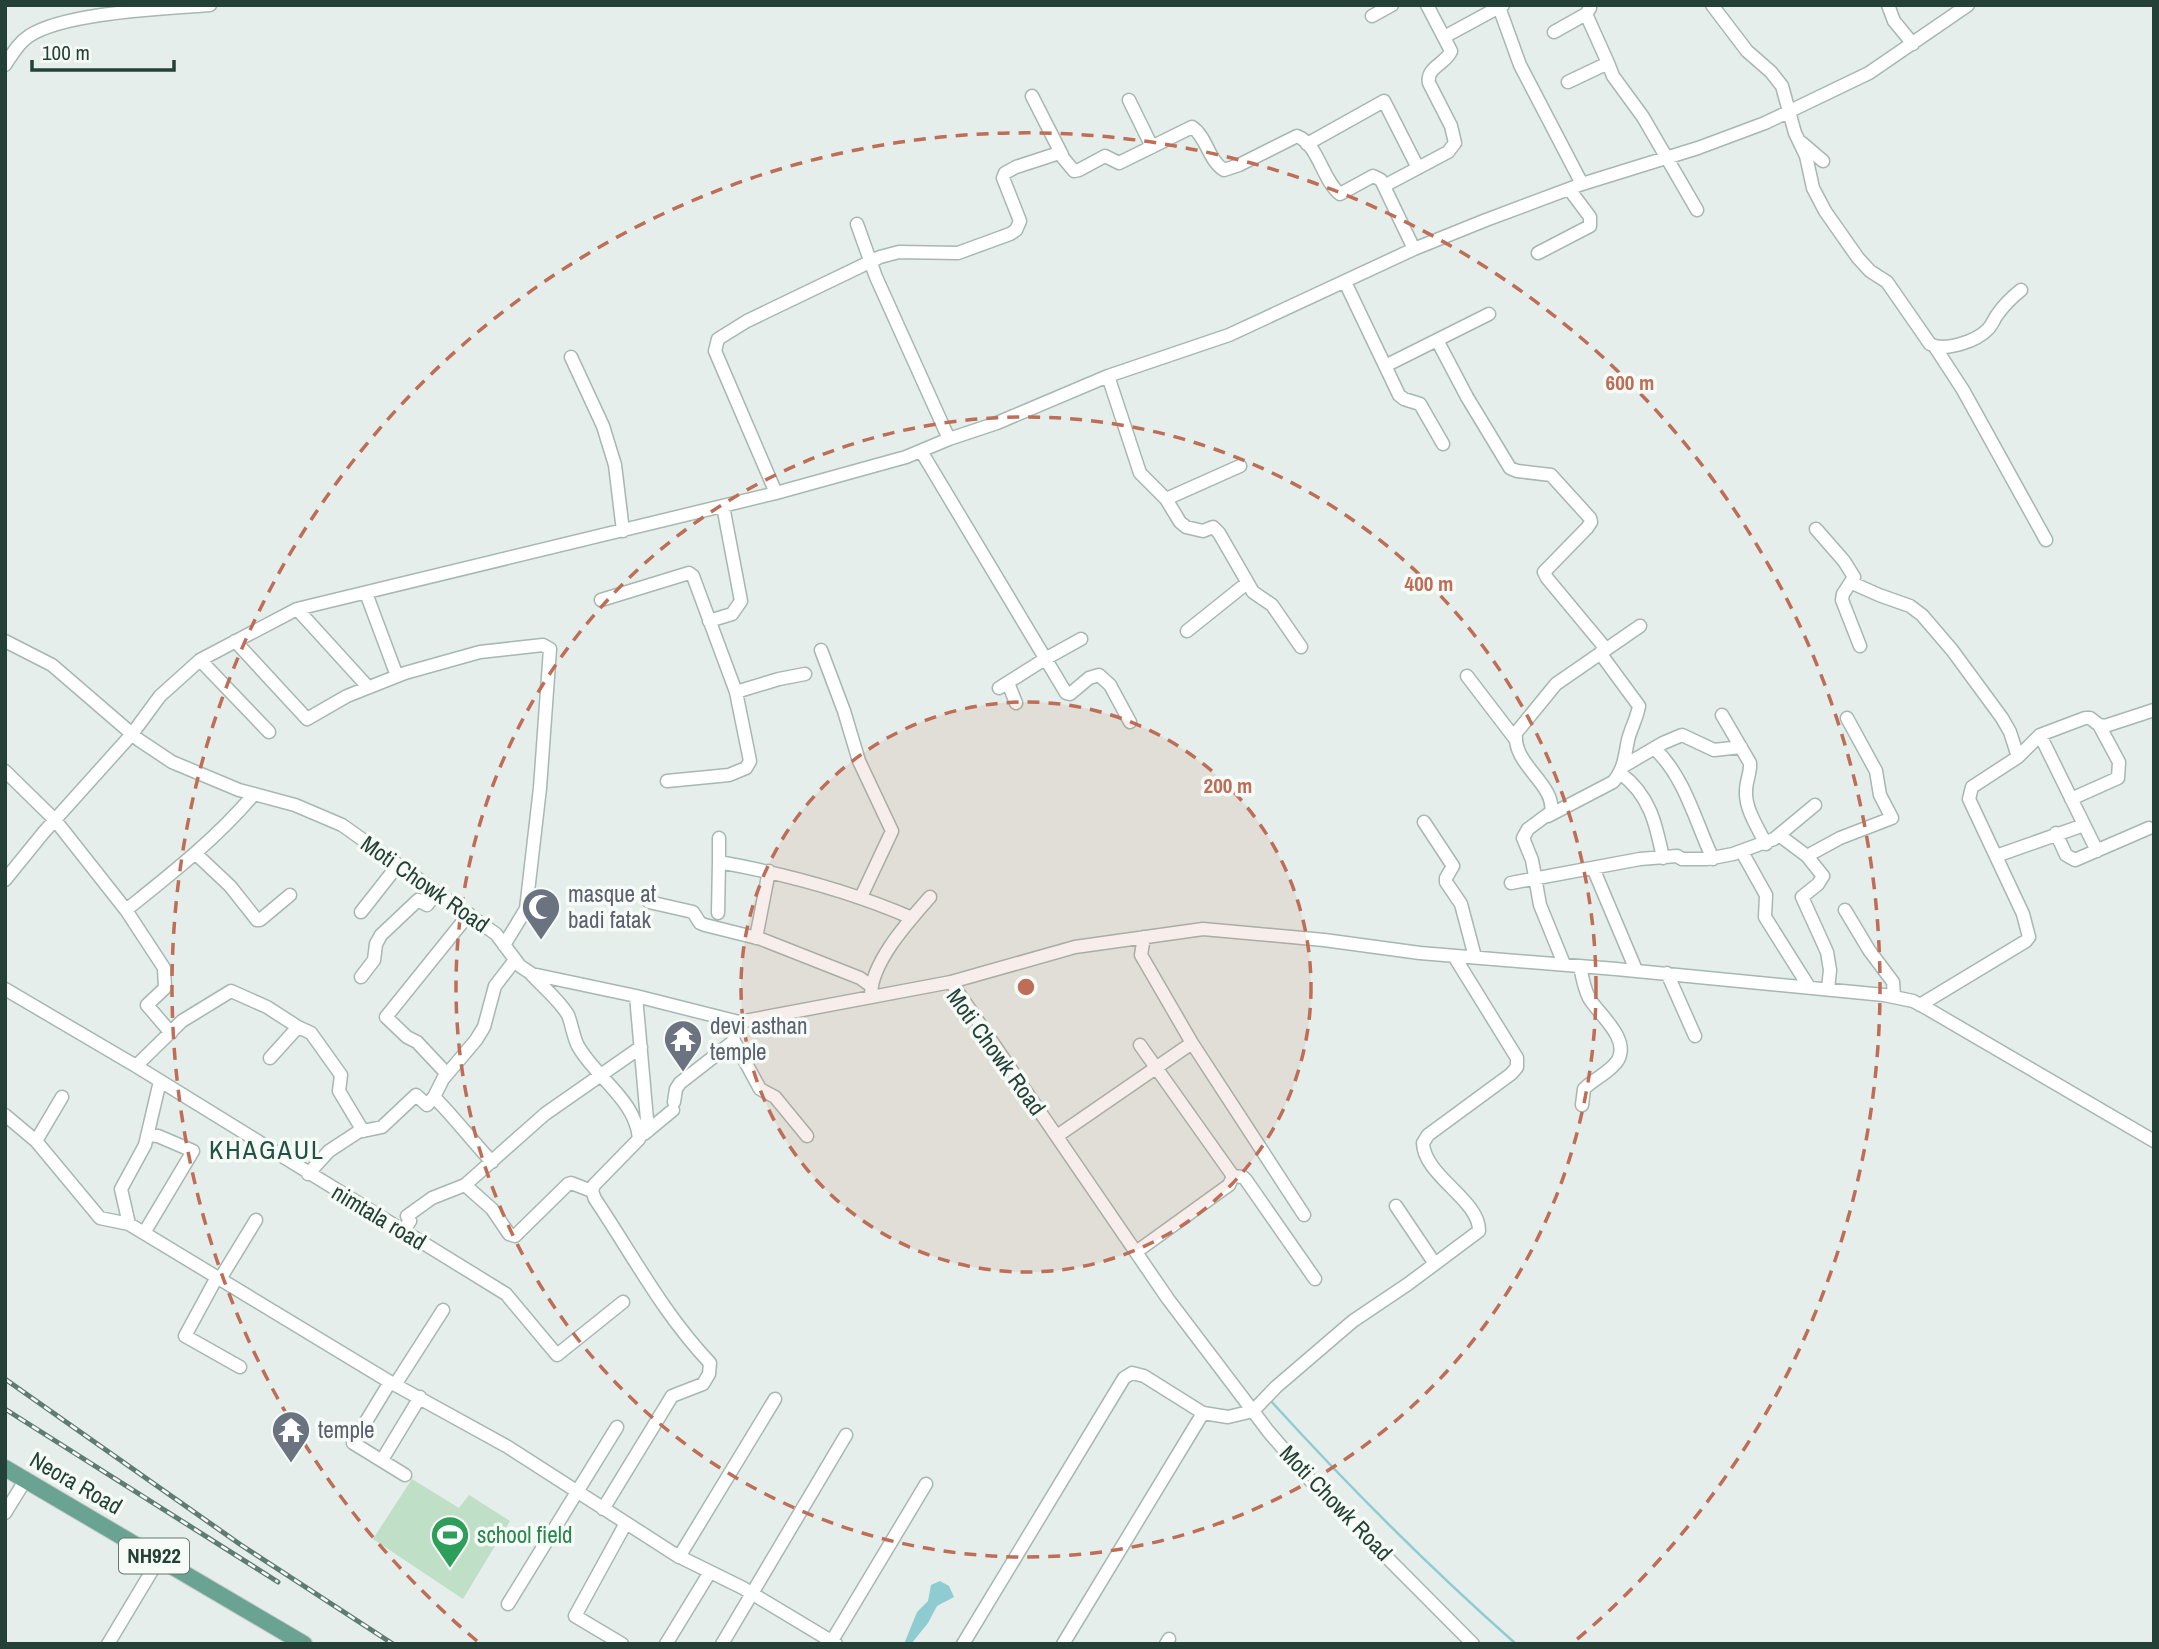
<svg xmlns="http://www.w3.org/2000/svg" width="2159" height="1649" font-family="'Archivo Narrow',sans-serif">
<rect width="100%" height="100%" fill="#e5eeea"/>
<!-- green -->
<path fill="#bfdfc6" d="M 412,1479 L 459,1508 L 469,1495 L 510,1521 L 463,1599 L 373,1539 Z"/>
<!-- water -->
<path fill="#8eccd2" d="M 940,1581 L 949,1586 L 954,1597 L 937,1606 L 928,1623 L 911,1644 L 904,1644 L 917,1612 L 928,1601 L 931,1585 Z"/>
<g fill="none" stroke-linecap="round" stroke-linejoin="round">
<!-- stream -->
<path stroke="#8eccd2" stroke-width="2.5" d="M 1270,1400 C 1348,1486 1429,1567 1516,1644"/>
<!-- minor casing -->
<g stroke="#a7b7b1" stroke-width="15">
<path id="minor" d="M 1712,5 L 1747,51 L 1771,72 L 1782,86 L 1795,133 L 1806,156 L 1813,188 L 1825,211 L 1858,258 L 1870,271 L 1887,282 L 1930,344 C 1945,352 1977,341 1988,329 C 1992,325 1994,319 1997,315 C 2004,305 2012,297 2021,290
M 1888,5 L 1894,21 L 1913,44
M 1499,7 L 1520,65 L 1582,184
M 1372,16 L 1392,5
M 1554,32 L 1586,14
M 1444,37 L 1503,5
M 1608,63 L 1613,76 L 1643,117 L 1697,210
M 5,65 C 12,55 18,43 29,36 C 66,12 164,9 210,5
M 1568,82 L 1608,63 L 1586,14 L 1590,8 L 1589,5
M 1032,96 L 1062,155
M 1129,100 L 1152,147
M 1802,143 L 1823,161
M 1307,144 L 1384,101 L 1418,168
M 1384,186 L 1448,152 L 1455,143 L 1451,126 L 1429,83 C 1426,67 1446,64 1451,51 L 1427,5
M 857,224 L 876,277 L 949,439
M 1538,253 L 1590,226 L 1590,217 L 1569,189
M 1345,282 L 1399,395 L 1404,399 L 1420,404 L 1443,444
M 1437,340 L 1467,397 L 1510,468 L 1517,471 L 1551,475 L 1590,518 L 1591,522 L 1587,528 L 1544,572 L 1547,578 L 1606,649
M 1935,347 L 1963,390 L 2046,540
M 571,357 L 603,426 L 615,465 L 623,531
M 1385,366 L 1489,314
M 1108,376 L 1140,473 L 1166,499 L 1180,522 L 1186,527 L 1203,531 L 1213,527 L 1219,533 L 1253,592 L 1272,605 L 1301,647
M 921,451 L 1066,693 L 1070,694 L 1089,678 L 1099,675 L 1110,685 L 1130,722
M 776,493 L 715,351 L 718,339 L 747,321 L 880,257 L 899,252 L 958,253 L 1010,234 L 1016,230 L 1020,221 L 1003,178 L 1005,173 L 1016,167 L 1059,153 L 1074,171 L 1079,170 L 1105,156 L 1119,163 L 1192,127 C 1207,137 1208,160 1224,170 L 1239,165 L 1297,136 C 1319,145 1322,180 1340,194 L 1373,176 L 1381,180 L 1414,249
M 1166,499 L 1240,466
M 1816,529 L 1844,561 L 1854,577 L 1843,594 L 1842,600 L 1860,646
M 1852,583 L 1879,595 L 1910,606 L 1922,615 L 1952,650 L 2002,718 L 2010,732 L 2018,757
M 366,593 L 397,676
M 601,600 L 689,573 L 693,576 L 736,692
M 297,609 L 368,687
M 709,621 L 732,614 L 741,601 L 723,506
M 1187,631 L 1247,583
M 5,641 L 52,665 L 139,740 L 172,762 L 239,790 L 295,805 L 342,825 L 496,934 L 520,966 L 532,974 L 636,996 L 739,1022 L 951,982 L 1168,1299 L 1268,1431 L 1310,1480 L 1473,1644
M 235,641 L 307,719 L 347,696 L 405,673 L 480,652 L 543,645 L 550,649 L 540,788 L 526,909 L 504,945
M 821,650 L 844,711 L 859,761 L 892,831 L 861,897
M 200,660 L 269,732
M 1467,676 L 1516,740
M 1008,683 L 1016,703
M 999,688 L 1045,659 L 1081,639
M 1722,715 L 1750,763 C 1751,772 1746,781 1746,791 C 1745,809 1758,828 1766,844
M 2040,735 L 2097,851
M 1654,748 C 1685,777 1695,821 1713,859
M 1622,767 L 1663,743 L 1682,735 L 1714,750 L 1741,747
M 5,771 L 55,820 L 126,910 L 164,968 L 165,988 L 147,1005 L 171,1033
M 1620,773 C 1650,795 1656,824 1663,858
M 667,781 L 729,775 L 746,768 L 750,761 L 736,692 L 779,679 L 805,674
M 2071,799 L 2118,778 L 2119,762 L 2099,725
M 1548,816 L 1613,782 C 1624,770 1625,755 1628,740 C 1631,728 1637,718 1639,706 L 1600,653
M 1424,822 L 1453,866 L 1446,878 L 1446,882 L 1461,904 L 1475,957
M 2056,833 L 2066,855 L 2075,860 L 2149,828
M 1779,835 L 1807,856 L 1823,876 L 1818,884 L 1802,897 L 1827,952 L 1830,970 L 1828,989
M 719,838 L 719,862
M 1742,852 L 1766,895 L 1765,917 L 1809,987
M 196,854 L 230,886 L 257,920 L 260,920 L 290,895
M 1807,856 L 1840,838 L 1892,818 L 1880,795 L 1876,771 L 1847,718
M 1996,856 L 2084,825
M 1593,868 L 1636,970
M 5,880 L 44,832 L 132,734 L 160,696 L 200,660 L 297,609 L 776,493 L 906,457 L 949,439 L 997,423 L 1108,376 L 1229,335 L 1414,249 L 1486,220 L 1582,184 L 1698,148 L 1765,123 L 1869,73 L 1968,5
M 1511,883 L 1640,859 L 1677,856 L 1682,859 L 1707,859 L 1733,854 L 1774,839 L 1815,805
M 649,902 L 693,912 L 700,923 L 705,925 L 761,939 L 860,978 L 871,986
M 126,910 C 171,874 216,839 254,794
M 1845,910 L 1869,950 L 1893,982 L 1894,996
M 361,912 L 398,865
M 718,913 L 719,862 C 786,874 850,891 912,918
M 756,938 L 769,871
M 1564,964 L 1540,905 L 1532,860 L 1523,838 L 1528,829 L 1551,812 C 1556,784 1512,765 1516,733 L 1556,684 L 1640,626
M 1580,966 C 1582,977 1584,988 1589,998 C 1599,1015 1630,1038 1618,1060 C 1611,1072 1593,1079 1584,1089 L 1582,1105
M 1667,973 L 1695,1036
M 532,975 C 543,987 560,1001 568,1015 C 572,1025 573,1036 578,1046 C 596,1078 636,1100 639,1139 L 594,1185 L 592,1191 L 595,1199 C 634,1257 662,1312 710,1363 L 709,1374 L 703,1384 L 672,1396 L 603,1509
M 361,977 L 374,960 L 376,944 L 381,935 L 418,900 L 427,905 L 437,892
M 951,982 L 1075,947 L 1203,929 L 1324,940 L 1420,953 L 1616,969 L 1884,995 L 1913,1001 L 1928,1009 L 2154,1141
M 5,989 L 136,1066 L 506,1294 L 557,1355 L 623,1302
M 871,994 C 872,961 909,921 930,897
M 636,996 L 648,1131
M 1920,1005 L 2026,941 L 2029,937 L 2023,914 L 1969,799 L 1972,787 L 2018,757 L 2040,735 L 2085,718 L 2090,718 L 2099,725 L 2105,726 L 2154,710
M 732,1021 L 734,1041 L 760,1089 L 775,1097 L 807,1136
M 1192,1043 L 1304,1215
M 270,1058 L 298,1027 L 311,1033 L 341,1075 L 339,1091 L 363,1131
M 136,1066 L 182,1021 L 231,991 L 267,1007 L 298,1027
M 447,1074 L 417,1042 L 407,1037 L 386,1017 L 469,914
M 62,1097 L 36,1141 L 100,1218 L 129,1224 L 390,1382 L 508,1447 L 676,1555 L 743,1588 L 836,1644
M 434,1097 C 455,1118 472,1141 492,1162
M 674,1102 L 676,1089 L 680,1083 L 734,1041
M 5,1115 L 36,1141
M 644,1134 L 673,1110
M 1057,1136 L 1192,1043 L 1141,955 L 1144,937
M 308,1174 L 329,1151 L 358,1132 L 382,1127 L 416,1095 L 427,1105 L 434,1097 L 443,1079 L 476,1040 L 484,1027 L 495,986 L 515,960
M 1233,1176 L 1243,1177 L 1246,1180 L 1315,1279
M 465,1185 L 492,1209 L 509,1234 L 515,1236 L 568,1184 L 571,1183 L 592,1191
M 1396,1206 L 1435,1264
M 129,1224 L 121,1189 L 145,1145 L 160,1081
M 403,1231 L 410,1221 L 407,1216 L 432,1198 L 465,1185 L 545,1114 L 641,1047
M 144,1233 L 193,1151 L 158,1136 L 148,1135
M 1136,1252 L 1229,1185 L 1233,1176 L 1140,1045
M 217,1277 L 185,1336 L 240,1367
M 220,1279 L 256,1220
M 390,1382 L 353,1443 L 405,1475
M 395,1385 L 443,1310
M 382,1460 L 420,1397
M 5,1513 L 26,1479
M 679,1557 L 775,1399
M 508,1604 L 617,1427
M 108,1644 L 159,1559
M 622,1644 L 575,1616 L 626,1523
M 666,1644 L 710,1572
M 722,1644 L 846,1435
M 830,1644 L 926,1484
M 963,1644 L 1124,1378 L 1132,1373 L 1144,1376 L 1203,1413 L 1228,1417 L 1253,1411 L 1276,1387 L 1353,1321 L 1408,1284 L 1479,1231 C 1480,1200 1424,1176 1423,1143 L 1428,1135 L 1511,1074 L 1517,1067 L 1517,1058 L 1454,956
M 1063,1644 L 1203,1413
M 1166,1644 L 1169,1639"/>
</g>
<!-- major casing -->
<g stroke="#c2cac7" stroke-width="18">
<path id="major" d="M 5,1468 L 304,1644"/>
</g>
<!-- minor -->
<use href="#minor" stroke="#fff" stroke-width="12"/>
<!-- major -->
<use href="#major" stroke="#6aa391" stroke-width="16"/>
<!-- rail casing -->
<g stroke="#5f7c72" stroke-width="5">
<path id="rail" d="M 5,1379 L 241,1545 L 393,1644
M 5,1409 L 278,1582"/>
</g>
<!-- rail -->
<use href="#rail" stroke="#f6fbf8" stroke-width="2.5" stroke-dasharray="8" stroke-linecap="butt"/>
</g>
<!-- distance rings -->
<circle cx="1026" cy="987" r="285" fill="#be6d56" fill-opacity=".12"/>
<g fill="none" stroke="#be6d56" stroke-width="3.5" stroke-dasharray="12 9">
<circle cx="1026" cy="987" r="285"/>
<circle cx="1026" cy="987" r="570"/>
<path d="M477 1641A854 854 0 1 1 1575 1641"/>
</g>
<!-- icons -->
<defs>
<g id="mosque-pin" transform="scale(2.0125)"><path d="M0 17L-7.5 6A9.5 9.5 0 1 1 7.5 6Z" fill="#6b7280" stroke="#f6fbf8"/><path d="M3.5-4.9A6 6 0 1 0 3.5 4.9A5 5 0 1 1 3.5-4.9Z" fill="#fff"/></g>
<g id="temple-pin" transform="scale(2.0125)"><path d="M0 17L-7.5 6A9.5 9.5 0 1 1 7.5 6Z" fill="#6b7280" stroke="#f6fbf8"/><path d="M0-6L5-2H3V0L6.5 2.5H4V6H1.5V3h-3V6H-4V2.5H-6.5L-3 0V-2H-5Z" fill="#fff"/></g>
<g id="stadium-pin" transform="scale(2.0125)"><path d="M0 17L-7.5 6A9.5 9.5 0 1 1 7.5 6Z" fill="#2e9e5b" stroke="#f6fbf8"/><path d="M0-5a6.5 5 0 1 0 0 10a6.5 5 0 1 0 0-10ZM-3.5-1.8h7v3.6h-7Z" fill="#fff"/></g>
</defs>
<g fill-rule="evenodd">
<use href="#mosque-pin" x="541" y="907"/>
<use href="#temple-pin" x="683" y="1039"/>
<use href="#temple-pin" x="291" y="1430"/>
<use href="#stadium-pin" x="450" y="1535"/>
</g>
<g text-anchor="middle" stroke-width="7" stroke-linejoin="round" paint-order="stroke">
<!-- shield labels -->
<rect fill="#f6fbf8" stroke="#637971" stroke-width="2" x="119" y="1538.5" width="70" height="35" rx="5"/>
<g font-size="21" font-weight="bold" fill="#244137">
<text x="154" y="1563">NH922</text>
</g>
<!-- street labels -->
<g font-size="23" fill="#244137" stroke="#f6fbf8">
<text transform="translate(425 884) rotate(35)" y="8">Moti Chowk Road</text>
<text transform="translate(996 1052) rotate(54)" y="8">Moti Chowk Road</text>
<text transform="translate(379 1217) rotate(31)" y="8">nimtala road</text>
<text transform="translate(76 1483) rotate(30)" y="8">Neora Road</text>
<text transform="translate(1336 1503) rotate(46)" y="8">Moti Chowk Road</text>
</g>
<!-- worship labels -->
<g font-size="23" fill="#5b616d" stroke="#f6fbf8" text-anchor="start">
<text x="568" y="902">masque at<tspan x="568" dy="26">badi fatak</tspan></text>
<text x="710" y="1034">devi asthan<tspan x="710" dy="26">temple</tspan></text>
<text x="318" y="1438">temple</text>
</g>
<!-- leisure labels -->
<g font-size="23" fill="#27864d" stroke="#f6fbf8" text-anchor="start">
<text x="477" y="1543">school field</text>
</g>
<!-- quarter labels -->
<g font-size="26" letter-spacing="2" fill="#205344" stroke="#f6fbf8">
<text x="267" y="1159">KHAGAUL</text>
</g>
</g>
<circle cx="1026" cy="987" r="10" fill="#be6d56" stroke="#f6fbf8" stroke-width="3.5"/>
<g font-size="21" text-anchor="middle" font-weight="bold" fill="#be6d56" stroke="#f6fbf8" stroke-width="7" stroke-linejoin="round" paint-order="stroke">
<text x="1630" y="390">600 m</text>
<text x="1429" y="591">400 m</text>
<text x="1228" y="793">200 m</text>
</g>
<!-- border -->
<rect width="2159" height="1649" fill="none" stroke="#244137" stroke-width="14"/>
<!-- scale -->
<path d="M32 60v10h142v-10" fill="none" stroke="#244137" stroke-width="3.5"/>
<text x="42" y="60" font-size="21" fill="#244137" stroke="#f6fbf8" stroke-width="5" paint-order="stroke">100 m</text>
</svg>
